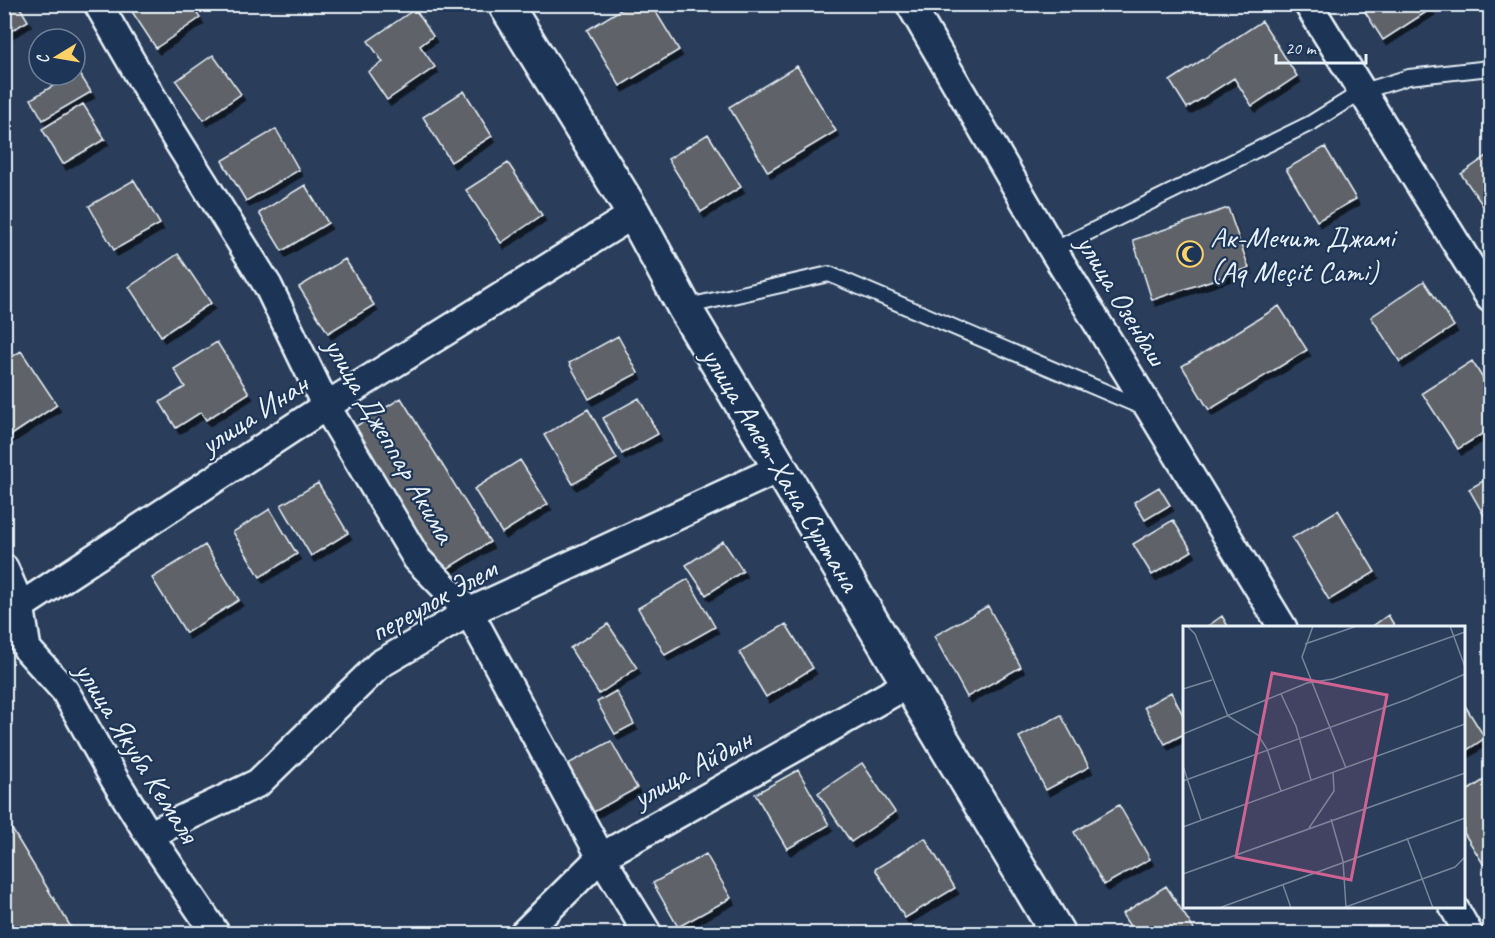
<svg xmlns="http://www.w3.org/2000/svg" width="1495" height="938" font-family="Caveat,sans-serif">
<defs>
<filter id="shadow"><feDropShadow dx="3.5" dy="6" stdDeviation="0" flood-color="#0009"/></filter>
</defs>
<rect width="100%" height="100%" fill="#2a3e5b"/>
<filter id="ink" filterUnits="userSpaceOnUse"><feTurbulence type="fractalNoise" baseFrequency=".0167" numOctaves="2"/><feDisplacementMap in="SourceGraphic" scale="12" xChannelSelector="R" yChannelSelector="G"/><feConvolveMatrix kernelMatrix="1 2 1 2 8 2 1 2 1" color-interpolation-filters="sRGB"/></filter>
<g filter="url(#ink)">
<!-- building -->
<path fill="#5e6369" stroke="#e8f1f8" stroke-width="1.5" filter="url(#shadow)" d="M 4,4 L 18,4 L 28,21 L 4,35 Z
M 127,4 L 191,4 L 200,18 L 156,48 Z
M 630,4 L 651,4 L 679,50 L 620,86 L 587,30 Z
M 1360,4 L 1428,4 L 1431,9 L 1383,40 Z
M 415,9 L 433,36 L 420,46 L 435,67 L 387,100 L 368,72 L 383,62 L 368,41 Z
M 1262,21 L 1297,76 L 1252,106 L 1234,78 L 1187,108 L 1170,81 Z
M 213,55 L 241,94 L 204,120 L 176,81 Z
M 797,66 L 836,131 L 768,172 L 729,107 Z
M 78,71 L 91,92 L 43,120 L 31,99 L 71,75 L 75,75 Z
M 464,91 L 492,136 L 451,162 L 423,117 Z
M 83,104 L 105,139 L 63,164 L 42,129 Z
M 276,129 L 299,170 L 246,201 L 222,161 Z
M 708,134 L 741,187 L 701,212 L 668,159 Z
M 1325,147 L 1356,199 L 1317,221 L 1286,169 Z
M 1490,154 L 1490,213 L 1489,214 L 1461,174 Z
M 508,163 L 542,215 L 501,243 L 466,190 Z
M 134,180 L 160,224 L 114,250 L 89,206 Z
M 305,185 L 328,223 L 282,251 L 259,213 Z
M 1228,208 L 1249,268 L 1152,300 L 1133,240 Z
M 178,254 L 211,303 L 161,336 L 129,287 Z
M 345,259 L 374,305 L 328,333 L 299,287 Z
M 1424,281 L 1454,326 L 1400,362 L 1371,317 Z
M 1279,306 L 1307,350 L 1209,410 L 1182,366 Z
M 618,336 L 638,373 L 589,399 L 569,363 Z
M 217,342 L 249,393 L 206,420 L 201,412 L 176,428 L 160,402 L 185,387 L 174,369 Z
M 21,351 L 57,405 L 4,440 L 4,362 Z
M 1472,361 L 1490,390 L 1490,429 L 1458,449 L 1422,393 Z
M 401,398 L 490,542 L 442,572 L 353,428 Z
M 639,398 L 658,434 L 622,454 L 603,418 Z
M 588,409 L 617,459 L 573,484 L 544,435 Z
M 520,460 L 548,504 L 502,533 L 474,489 Z
M 1490,477 L 1490,526 L 1469,489 Z
M 318,483 L 348,533 L 311,556 L 281,505 Z
M 1159,487 L 1170,505 L 1145,520 L 1134,502 Z
M 270,509 L 297,554 L 260,577 L 233,532 Z
M 1338,510 L 1375,572 L 1329,600 L 1292,538 Z
M 1173,520 L 1192,551 L 1152,575 L 1133,544 Z
M 723,541 L 743,571 L 706,595 L 686,565 Z
M 205,545 L 239,600 L 186,633 L 152,578 Z
M 688,579 L 715,627 L 665,655 L 638,608 Z
M 988,606 L 1021,667 L 967,697 L 934,636 Z
M 1388,615 L 1396,628 L 1370,628 Z
M 1222,616 L 1229,628 L 1205,628 Z
M 608,624 L 637,668 L 599,694 L 570,648 Z
M 786,624 L 813,668 L 766,697 L 739,652 Z
M 616,691 L 634,724 L 615,734 L 597,702 Z
M 1171,692 L 1184,717 L 1184,734 L 1165,744 L 1144,707 Z
M 1464,704 L 1485,738 L 1464,752 Z
M 1061,715 L 1089,767 L 1046,790 L 1019,737 Z
M 611,741 L 637,788 L 592,813 L 566,765 Z
M 862,763 L 895,812 L 851,842 L 818,793 Z
M 798,770 L 829,825 L 787,849 L 755,794 Z
M 1490,776 L 1490,860 L 1484,865 L 1464,833 L 1464,793 Z
M 1119,805 L 1150,859 L 1104,885 L 1074,832 Z
M 4,816 L 75,934 L 4,934 Z
M 925,838 L 955,888 L 905,918 L 875,869 Z
M 706,854 L 731,898 L 678,927 L 653,883 Z
M 1166,886 L 1195,931 L 1191,934 L 1135,934 L 1122,914 Z"/>
<g fill="none" stroke-linecap="round" stroke-linejoin="round">
<!-- lane casing -->
<g stroke="#e8f1f8" stroke-width="18">
<path id="lane" d="M 1053,250 L 1311,123 L 1361,92 L 1409,77 L 1490,68
M 684,307 L 829,274 L 1146,409"/>
</g>
<!-- street casing -->
<g stroke="#e8f1f8" stroke-width="32">
<path id="street" d="M 98,4 L 169,127 L 268,286 L 326,406 L 417,559 L 469,612 L 601,857 L 648,934
M 910,4 L 1053,250 L 1283,628
M 1308,4 L 1490,298
M 4,568 L 20,605 L 27,649 L 65,691 L 115,780 L 149,835 L 216,934
M 4,617 L 326,406 L 634,214
M 149,835 L 258,783 L 380,664 L 469,612 L 780,468
M 1453,906 L 1469,934
M 523,934 L 601,857 L 910,683"/>
</g>
<!-- secondary casing -->
<g stroke="#e8f1f8" stroke-width="38">
<path id="secondary" d="M 505,4 L 634,214 L 684,307 L 1058,934"/>
</g>
<!-- lane -->
<use href="#lane" stroke="#1d3557" stroke-width="14"/>
<!-- street -->
<use href="#street" stroke="#1d3557" stroke-width="27"/>
<!-- secondary -->
<use href="#secondary" stroke="#1d3557" stroke-width="33"/>
</g>
</g>
<!-- icons -->
<defs>
<g id="mosque-ring" transform="scale(1.35)"><circle r="9.5" fill="#1d3557" stroke="#ffd166" stroke-width="1.5"/><path d="M3.5-4.9A6 6 0 1 0 3.5 4.9A5 5 0 1 1 3.5-4.9Z" fill="#ffd166"/></g>
</defs>
<g fill-rule="evenodd">
<use href="#mosque-ring" x="1190" y="254"/>
</g>
<g text-anchor="middle" stroke-width="4.5" stroke-linejoin="round" paint-order="stroke">
<!-- poi labels -->
<g font-size="30" fill="#e8f1f8" stroke="#1d3557" text-anchor="start">
<text x="1210" y="247">Ак-Мечит Джамі<tspan x="1210" dy="34">(Aq Meçit Cami)</tspan></text>
</g>
<!-- street labels -->
<g font-size="30" fill="#e8f1f8" stroke="#1d3557">
<text transform="translate(1122 300) rotate(59)" y="10">улица Озенбаш</text>
<text transform="translate(254 414) rotate(-33)" y="10">улица Инан</text>
<text transform="translate(390 440) rotate(60)" y="10">улица Джеппар Акима</text>
<text transform="translate(781 469) rotate(59)" y="10">улица Амет-Хана Султана</text>
<text transform="translate(433 600) rotate(-29)" y="10">переулок Элем</text>
<text transform="translate(137 752) rotate(58)" y="10">улица Якуба Кемаля</text>
<text transform="translate(692 768) rotate(-29)" y="10">улица Айдын</text>
</g>
</g>
<!-- overview -->
<g transform="translate(1183 626)">
<rect width="282" height="282" fill="#2a3e5b"/>
<path fill="none" stroke="#76869a" stroke-width="1.5" d="M 4,0 L 12,8 L 45,90 L 75,109 L 84,123 L 98,165M 130,0 L 119,31 L 163,142M 267,0 L 282,41M 122,18 L 174,0M 0,63 L 29,54M 98,68 L 113,100 L 128,154M 0,108 L 124,57 L 150,53 L 282,6M 0,140 L 18,194M 0,155 L 225,73 L 282,48M 148,193 L 160,235 L 163,281M 0,201 L 282,98M 126,202 L 151,165 L 150,146M 224,212 L 250,282M 0,248 L 282,147M 100,259 L 108,282M 36,282 L 282,192M 160,282 L 272,241 L 282,231"/>
<path fill="#cf6492" fill-opacity="0.15" stroke="#cf6492" stroke-width="3" d="M 89,47 L 204,69 L 168,254 L 53,231 Z"/>
<rect width="282" height="282" fill="none" stroke="#e8f1f8" stroke-width="3"/>
</g>
<!-- margin -->
<rect width="1495" height="938" fill="none" stroke="#1d3557" stroke-width="24"/>
<rect x="12" y="12" width="1471" height="914" fill="none" stroke="#e8f1f8" stroke-width="2" filter="url(#ink)"/>
<!-- north arrow -->
<g transform="translate(57 57) rotate(259)"><circle r="28" fill="#1d3557" stroke="#6e8097" stroke-width="1.5"/>
<path d="M0-4.5L10 22L0 15L-10 22Z" fill="#ffd166"/>
<text y="-9" font-size="16" font-weight="bold" text-anchor="middle" fill="#e8f1f8">С</text>
</g>
<!-- scale -->
<path d="M1276 54v9h90v-9" fill="none" stroke="#e8f1f8" stroke-width="3"/>
<text x="1285" y="54" font-size="18" fill="#e8f1f8" stroke="#1d3557" stroke-width="4.5" paint-order="stroke">20 m</text>
</svg>
